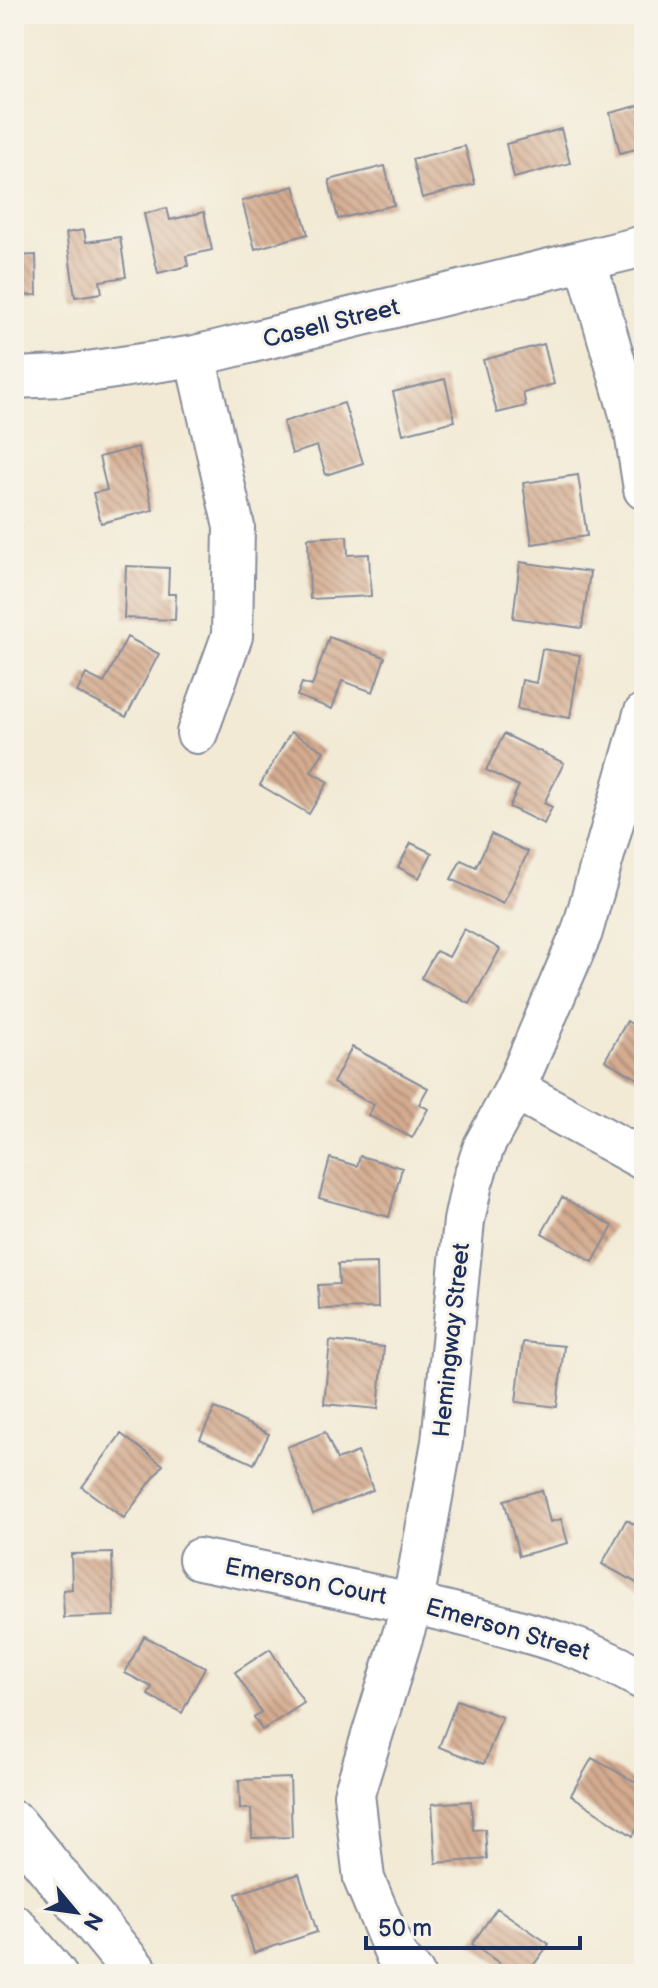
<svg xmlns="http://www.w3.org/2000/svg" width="658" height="1988" font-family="'Balsamiq Sans',sans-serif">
<defs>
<pattern id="building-back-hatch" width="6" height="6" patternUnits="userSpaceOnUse" patternTransform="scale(2)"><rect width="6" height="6" fill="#d4ab8f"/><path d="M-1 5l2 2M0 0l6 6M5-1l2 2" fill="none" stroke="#ab8c78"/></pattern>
</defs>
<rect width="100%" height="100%" fill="#f7f3e8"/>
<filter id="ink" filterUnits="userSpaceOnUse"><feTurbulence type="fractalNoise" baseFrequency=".0125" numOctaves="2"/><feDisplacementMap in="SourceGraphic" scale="16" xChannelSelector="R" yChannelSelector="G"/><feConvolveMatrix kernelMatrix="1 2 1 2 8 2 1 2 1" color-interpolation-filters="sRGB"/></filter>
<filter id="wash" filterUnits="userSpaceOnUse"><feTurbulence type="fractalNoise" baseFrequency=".006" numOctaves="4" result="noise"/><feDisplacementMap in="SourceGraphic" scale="32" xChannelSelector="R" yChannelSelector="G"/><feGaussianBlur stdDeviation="1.8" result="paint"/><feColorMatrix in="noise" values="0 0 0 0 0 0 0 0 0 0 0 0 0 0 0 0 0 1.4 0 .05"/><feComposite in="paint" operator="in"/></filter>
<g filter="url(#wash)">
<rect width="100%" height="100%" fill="#f2ead5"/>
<g id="blocks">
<!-- building -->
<path fill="url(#building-back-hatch)" d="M 644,104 L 644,147 L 620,153 L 610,113 Z
M 561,129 L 570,163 L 514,178 L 506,144 Z
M 465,146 L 475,184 L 422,198 L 412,159 Z
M 385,166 L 394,205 L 338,219 L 329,180 Z
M 294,186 L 308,234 L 255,249 L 242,201 Z
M 167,208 L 170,220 L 204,212 L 212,250 L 186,256 L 188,266 L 158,273 L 144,214 Z
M 84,230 L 86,242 L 120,237 L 126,277 L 100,281 L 102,293 L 75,297 L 66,233 Z
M 36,255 L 37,295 L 14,296 L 14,256 Z
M 544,344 L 554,384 L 523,393 L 526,406 L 497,413 L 483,360 Z
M 445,379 L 455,421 L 403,434 L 393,392 Z
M 344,403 L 363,463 L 326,475 L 317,446 L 292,454 L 283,422 Z
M 138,447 L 153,510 L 101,523 L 93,493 L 107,490 L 99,457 Z
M 578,475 L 587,536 L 532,544 L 523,483 Z
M 14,489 L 21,528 L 14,529 Z
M 347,536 L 348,555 L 369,554 L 371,596 L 310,599 L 308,538 Z
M 520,562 L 590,572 L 582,628 L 513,618 Z
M 126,566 L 169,568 L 168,594 L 176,594 L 175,620 L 124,618 Z
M 127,637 L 159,654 L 126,717 L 77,692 L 86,674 L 104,683 Z
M 329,637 L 385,657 L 373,692 L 342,681 L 332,709 L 297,696 L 302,683 L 312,686 Z
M 542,649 L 580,655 L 570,718 L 517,709 L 522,680 L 536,683 Z
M 291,732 L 324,751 L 311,772 L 328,782 L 309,814 L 260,785 Z
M 504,734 L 564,763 L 544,803 L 552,807 L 544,824 L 509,807 L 519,786 L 486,770 Z
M 491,834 L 528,852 L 503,904 L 451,879 L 461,860 L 476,867 Z
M 411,843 L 432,853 L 419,878 L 398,867 Z
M 464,929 L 500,949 L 470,1004 L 421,978 L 436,951 L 449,957 Z
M 627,1021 L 644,1031 L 644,1082 L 605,1060 Z
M 352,1047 L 428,1088 L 419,1104 L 428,1109 L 412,1138 L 368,1115 L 374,1105 L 333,1083 Z
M 360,1156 L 402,1168 L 389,1217 L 319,1198 L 330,1158 L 357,1166 Z
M 562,1197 L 613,1226 L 593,1262 L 542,1233 Z
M 377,1263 L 378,1308 L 319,1309 L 318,1285 L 339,1284 L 338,1264 Z
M 330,1341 L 384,1347 L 378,1409 L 324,1404 Z
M 523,1342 L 564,1346 L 557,1407 L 516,1402 Z
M 215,1408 L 269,1434 L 254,1464 L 200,1439 Z
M 325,1432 L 337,1460 L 358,1452 L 373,1490 L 313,1514 L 287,1447 Z
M 121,1434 L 163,1465 L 124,1518 L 82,1487 Z
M 542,1490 L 550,1522 L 561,1519 L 568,1543 L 519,1556 L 504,1500 Z
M 626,1520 L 644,1529 L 644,1587 L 602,1564 Z
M 112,1553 L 114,1616 L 64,1618 L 63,1590 L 72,1589 L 71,1554 Z
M 144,1636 L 205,1667 L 182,1713 L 148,1695 L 152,1687 L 125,1673 Z
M 270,1649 L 304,1703 L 262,1730 L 254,1717 L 261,1712 L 235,1672 Z
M 457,1700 L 502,1717 L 484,1764 L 439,1747 Z
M 592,1758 L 639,1784 L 644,1775 L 644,1816 L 633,1836 L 571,1795 Z
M 290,1778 L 292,1837 L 252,1838 L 251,1809 L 240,1809 L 239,1780 Z
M 471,1801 L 473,1830 L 485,1829 L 487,1859 L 436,1863 L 432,1804 Z
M 299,1874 L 317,1932 L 254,1953 L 236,1894 Z
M 497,1908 L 549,1944 L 527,1974 L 515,1974 L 472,1944 Z"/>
</g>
</g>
<g filter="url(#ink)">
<use href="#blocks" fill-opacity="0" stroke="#868c9a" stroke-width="2"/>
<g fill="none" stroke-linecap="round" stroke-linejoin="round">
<!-- minor casing -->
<g stroke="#868c9a" stroke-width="44">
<path id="minor" d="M 586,261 L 635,432 L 644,489
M 195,356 L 234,527 L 232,636 L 197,733
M 14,378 L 61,376 L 195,356 L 644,246
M 515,1089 L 644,1160
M 199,1559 C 291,1578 383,1595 473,1618 C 535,1634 588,1648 644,1680
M 414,1974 L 397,1958 L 364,1879 L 354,1794 L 413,1602 L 442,1442 L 464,1221 L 472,1183 L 484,1146 L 515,1089 L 582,932 L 644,714"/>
</g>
<!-- highway casing -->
<g stroke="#868c9a" stroke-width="48">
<path id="highway" d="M 14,1824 L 137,1974
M 14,1927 L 54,1974"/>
</g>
<!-- minor -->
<use href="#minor" stroke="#fff" stroke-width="40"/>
<!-- highway -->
<use href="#highway" stroke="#fff" stroke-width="44"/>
</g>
</g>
<g text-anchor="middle" stroke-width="6" stroke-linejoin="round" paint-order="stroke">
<!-- street labels -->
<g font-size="24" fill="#1b2f5e" stroke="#f7f3e8">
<text transform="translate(331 323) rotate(-14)" y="8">Casell Street</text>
<text transform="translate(451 1340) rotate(-84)" y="8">Hemingway Street</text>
<text transform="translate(306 1581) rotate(11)" y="8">Emerson Court</text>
<text transform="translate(508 1629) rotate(16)" y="8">Emerson Street</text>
</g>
</g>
<!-- margin -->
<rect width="658" height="1988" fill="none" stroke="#f7f3e8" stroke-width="48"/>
<!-- north arrow -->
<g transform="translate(76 1912) rotate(119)" stroke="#f7f3e8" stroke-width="6" paint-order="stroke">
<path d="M0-6L14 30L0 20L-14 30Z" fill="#1b2f5e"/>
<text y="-12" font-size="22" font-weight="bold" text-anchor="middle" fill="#1b2f5e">N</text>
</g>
<!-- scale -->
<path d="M366 1936v12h214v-12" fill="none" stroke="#1b2f5e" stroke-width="4"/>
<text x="378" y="1936" font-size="24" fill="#1b2f5e" stroke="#f7f3e8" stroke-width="6" paint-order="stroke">50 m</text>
</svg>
